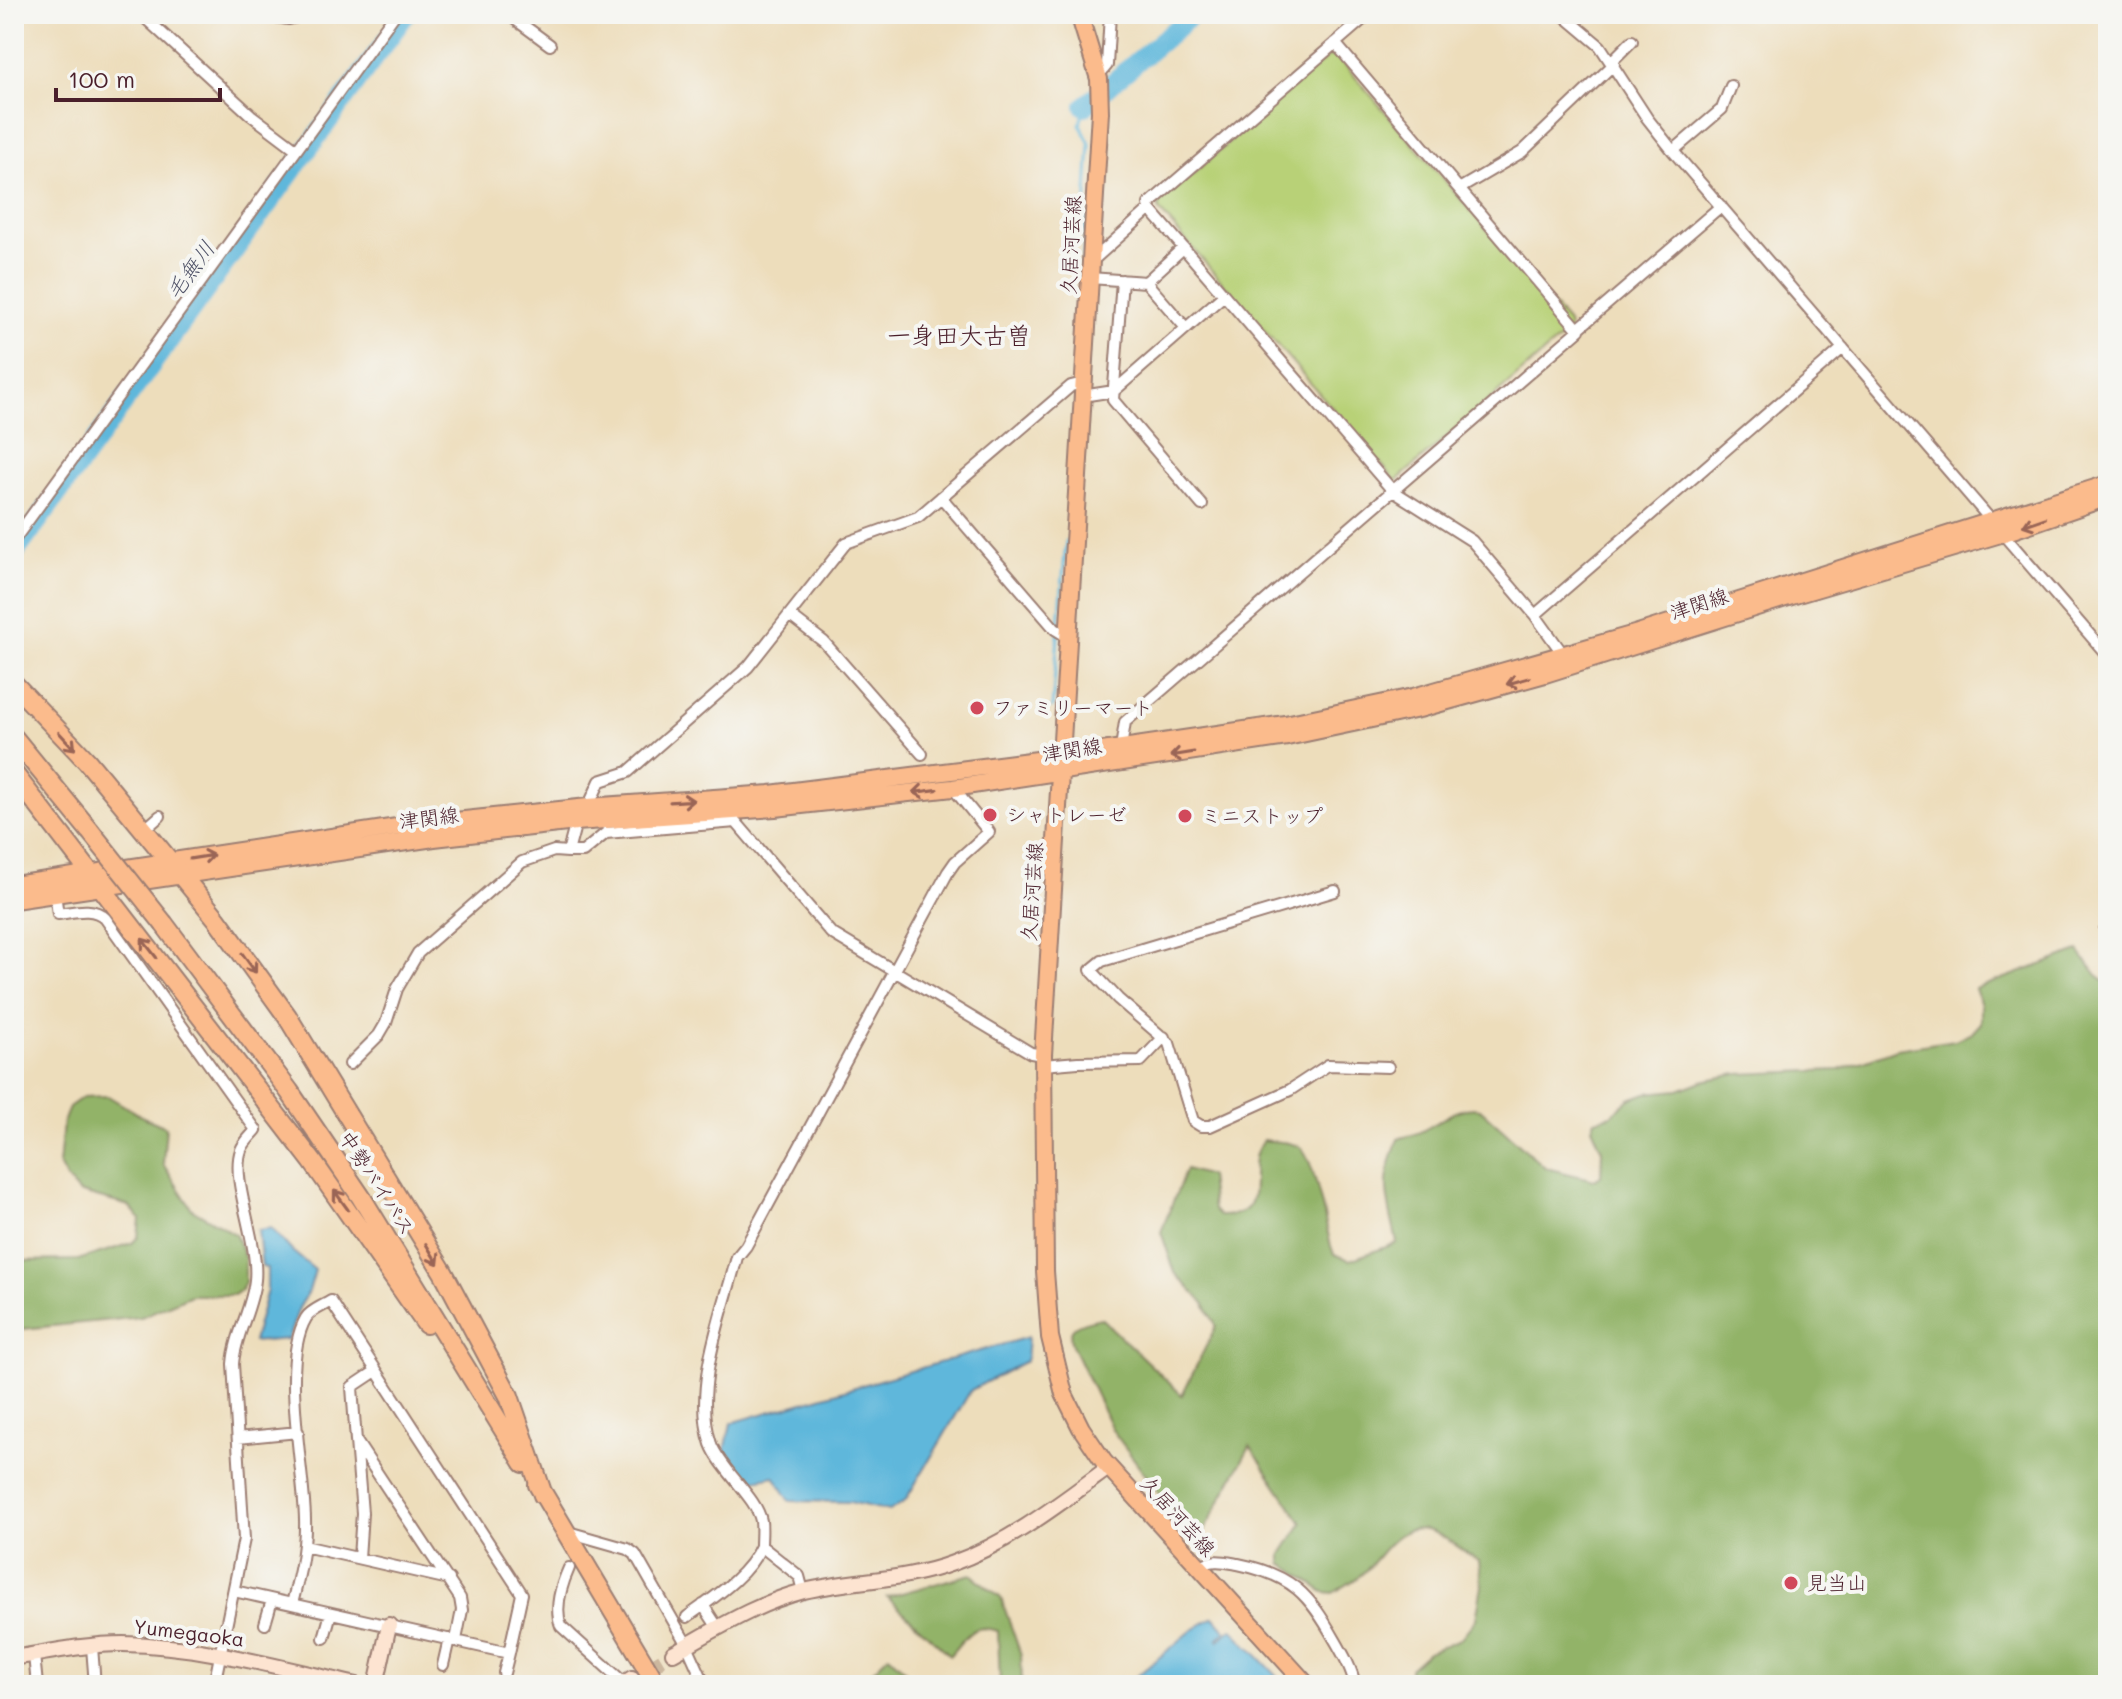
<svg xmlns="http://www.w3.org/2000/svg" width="2122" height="1699" font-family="Mali,'Klee One',sans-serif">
<rect width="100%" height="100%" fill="#f6f6f2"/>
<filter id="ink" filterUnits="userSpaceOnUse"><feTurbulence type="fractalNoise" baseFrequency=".0125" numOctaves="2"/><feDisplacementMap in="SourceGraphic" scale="16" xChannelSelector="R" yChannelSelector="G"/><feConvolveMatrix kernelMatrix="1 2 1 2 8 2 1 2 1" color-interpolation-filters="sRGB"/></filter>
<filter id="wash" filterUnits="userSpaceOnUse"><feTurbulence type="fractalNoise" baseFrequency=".006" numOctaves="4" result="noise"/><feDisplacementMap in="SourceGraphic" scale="32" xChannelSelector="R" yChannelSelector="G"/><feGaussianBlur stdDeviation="1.8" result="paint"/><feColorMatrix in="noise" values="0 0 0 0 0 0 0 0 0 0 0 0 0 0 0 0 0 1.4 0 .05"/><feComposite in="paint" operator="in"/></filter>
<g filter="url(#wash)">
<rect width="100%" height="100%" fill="#edddbb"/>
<!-- green -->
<path fill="#b8d177" stroke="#817851" stroke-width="2" d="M 1329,56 L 1338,57 L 1568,323 L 1569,331 L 1396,481 L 1159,210 L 1159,203 Z"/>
<!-- forest -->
<path fill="#92b368" stroke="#6e694a" stroke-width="2" d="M 2079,951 L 2097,975 L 2108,983 L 2108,1685 L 1410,1685 L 1410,1668 L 1428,1652 L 1460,1639 L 1476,1619 L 1482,1586 L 1479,1561 C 1464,1552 1446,1536 1430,1531 C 1398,1521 1383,1553 1364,1572 C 1356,1580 1343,1587 1333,1593 L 1324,1592 L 1282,1563 L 1282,1554 L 1302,1523 L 1250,1446 L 1204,1531 L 1182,1524 L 1113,1431 L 1072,1345 C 1064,1324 1084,1322 1101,1318 L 1182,1395 L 1216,1326 L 1205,1304 L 1175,1273 L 1161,1232 L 1186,1169 L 1209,1176 L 1213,1210 L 1219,1216 C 1264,1217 1251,1187 1255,1157 C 1256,1151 1260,1146 1263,1140 C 1273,1142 1293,1141 1301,1148 C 1314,1158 1326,1227 1331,1246 L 1334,1254 L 1350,1260 L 1397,1243 C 1387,1195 1380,1187 1398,1139 C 1406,1136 1416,1135 1424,1130 C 1443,1120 1457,1105 1480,1109 L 1546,1168 L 1594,1180 L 1601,1176 L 1602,1150 L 1592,1127 L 1595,1120 L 1611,1115 L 1630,1099 L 1646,1093 L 1679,1090 L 1702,1081 L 1737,1074 L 1839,1070 L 1897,1049 L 1955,1040 L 1971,1034 L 1981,1023 L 1981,1005 L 1975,989 Z
M 108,1096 L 143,1117 L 166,1127 L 163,1164 L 192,1209 L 235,1234 L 245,1258 L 245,1283 L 241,1290 L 234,1295 L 191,1295 L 141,1317 L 23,1329 L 14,1336 L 14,1261 L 78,1260 L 132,1243 L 138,1237 L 140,1219 L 129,1206 L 78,1192 L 67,1180 L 59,1165 L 63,1123 L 69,1107 L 83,1097 Z
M 971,1574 L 1001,1598 L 1021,1655 L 1022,1685 L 1000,1685 L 998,1631 C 971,1622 967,1636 950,1655 L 887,1597 Z
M 889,1655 L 905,1670 L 890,1685 L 858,1685 Z"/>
<!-- water -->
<path fill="#5eb7db" stroke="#546b83" stroke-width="2" d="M 271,1228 L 292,1251 L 315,1270 L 309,1291 L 299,1308 L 288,1339 L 253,1342 L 267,1290 L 267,1268 L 262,1267 L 258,1230 Z
M 1028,1337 L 1026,1361 L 971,1390 L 905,1501 L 889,1511 L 850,1502 L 790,1501 L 774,1476 L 746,1482 L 725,1451 L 731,1423 Z
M 1214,1617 L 1226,1631 L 1218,1638 L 1219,1640 L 1232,1629 L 1286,1685 L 1126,1685 L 1191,1631 Z"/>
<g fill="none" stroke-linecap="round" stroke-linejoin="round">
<!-- stream -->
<path stroke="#5eb7db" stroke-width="3" d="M 1079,322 L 1090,144 L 1080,124 L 1085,106
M 1052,708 L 1066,541"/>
<!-- river -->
<path stroke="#5eb7db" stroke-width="20" d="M 1085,106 L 1193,14
M 14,554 L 406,14"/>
</g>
</g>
<g filter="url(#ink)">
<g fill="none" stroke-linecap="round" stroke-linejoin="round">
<!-- secondary-tunnel -->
<path stroke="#ccb79e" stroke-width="14" stroke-dasharray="14 7" stroke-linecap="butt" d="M 632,1678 L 673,1653"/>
<!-- street casing -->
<g stroke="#9c7e73" stroke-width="14">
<path id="street" d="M 141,14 L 251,115 L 296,149
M 255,14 L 289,19 L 311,14
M 508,14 L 550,45
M 1562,14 L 1600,46 L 1647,118 L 1673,151 L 2108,656
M 1612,61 L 1632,41
M 1098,76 L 1107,65 L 1110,14
M 1673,151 L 1722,109 L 1731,86
M 1459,189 L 1522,152 L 1614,64
M 1150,209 L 1393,491 L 1472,541 L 1535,615
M 1092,261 L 1150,209 L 1149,204 L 1369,14
M 1090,278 L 1146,282 L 1183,248
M 1122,280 L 1113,400 L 1202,505
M 1146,282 L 1186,328
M 1578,329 L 1721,206
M 1082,396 L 1114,391 L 1224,295
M 941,497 L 1055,629 L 1068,637
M 14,540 L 395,14
M 789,615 L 824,642 L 922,754
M 1563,654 L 1535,615 L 1843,348
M 1121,748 L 1125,722 L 1579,330 L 1335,43
M 144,830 L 160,816
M 1335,891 L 1102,961 L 1091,970 L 1118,999 L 1169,1043 L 1193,1121 L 1201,1126 L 1210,1126 L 1290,1090 L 1328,1065 L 1388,1067
M 55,894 L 58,914 C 74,912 93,906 105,918 L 256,1130 C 250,1137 244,1142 241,1150 C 230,1180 259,1241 255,1280 C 252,1309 235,1335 233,1364 L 244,1539 L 214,1685
M 2105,929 L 2108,927
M 1043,1055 L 1031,1053 L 831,933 L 736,822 L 606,833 L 583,852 L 568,852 L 576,822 L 588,807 L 600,781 L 628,772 L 748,667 L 846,543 L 918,517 L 1071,386 L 1083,383
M 350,1064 L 379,1035 L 386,1023 L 397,989 L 418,953 L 522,862 L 554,851 L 568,852
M 1043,1065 L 1078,1062 L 1141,1061 L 1164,1037
M 238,1438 L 298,1432
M 356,1441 L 352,1387 L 376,1371
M 568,1532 L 628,1549 L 635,1554 L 687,1645 L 705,1685
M 304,1546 L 449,1579
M 359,1558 L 362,1513 L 356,1441 L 460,1598 L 462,1610 L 456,1640
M 569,1568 C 561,1586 554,1607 561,1626 L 624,1683
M 1197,1568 C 1212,1558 1222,1561 1238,1564 C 1292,1575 1309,1594 1335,1640 C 1343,1654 1352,1669 1355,1685
M 234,1591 L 509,1653 L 522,1594 L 331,1301 C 323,1306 310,1311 306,1318 C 280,1362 304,1467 305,1519 C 306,1548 299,1576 292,1604
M 803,1591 L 799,1576 L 761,1546 C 761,1538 762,1529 761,1521 C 757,1498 721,1470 711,1444 C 692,1388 723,1312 737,1257 L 746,1246 L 948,872 L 955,862 L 989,832 L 953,788
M 703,1605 L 718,1628
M 687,1617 C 713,1598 748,1576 761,1546
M 265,1624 L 272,1600
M 324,1638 L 331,1613
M 92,1647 L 95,1685
M 34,1655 L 37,1685
M 443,1665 L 449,1639
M 504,1673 L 509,1653"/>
</g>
<!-- secondary casing -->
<g stroke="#9c7e73" stroke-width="18">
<path id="secondary" d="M 673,1653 C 715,1630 757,1603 804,1591 C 854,1579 905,1581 953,1563 C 1011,1542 1059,1504 1108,1468
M 14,1658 C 50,1652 87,1644 123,1644 C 203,1645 280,1668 357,1685
M 376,1685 L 389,1625
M 621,1685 L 632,1678"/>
</g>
<!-- primary casing -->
<g stroke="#9c7e73" stroke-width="20">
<path id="primary" d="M 1079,14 L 1099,79 L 1100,112 L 1043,1055 L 1045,1271 L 1050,1337 L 1064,1394 L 1081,1428 L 1104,1462 L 1307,1685
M 14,885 L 397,827 L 588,807 L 770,794 L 1061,757 L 1285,724 L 1413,697 L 1638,633 L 2108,484
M 14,900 L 434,838 L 576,822 L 775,808 L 953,788 L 1287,737 L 1419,709 L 1545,674 L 1798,594 L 2004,533 L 2108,497"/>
</g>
<!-- highway casing -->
<g stroke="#9c7e73" stroke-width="22">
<path id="highway" d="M 14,684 L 87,761 L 144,830 L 217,919 L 287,1016 L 443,1272 L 509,1396 L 543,1495
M 14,738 L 90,831
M 14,774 L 312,1161 L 426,1324
M 164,924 L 289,1091 L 361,1197 L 524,1463
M 538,1485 L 657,1685"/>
</g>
<!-- street -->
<use href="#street" stroke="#fff" stroke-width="10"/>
<!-- secondary -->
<use href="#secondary" stroke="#fde4d1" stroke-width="14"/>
<!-- primary -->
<use href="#primary" stroke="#fbbb8c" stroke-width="16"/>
<!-- highway -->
<use href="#highway" stroke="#fbbb8c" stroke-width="18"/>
<!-- highway-bridge casing -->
<g stroke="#9c7e73" stroke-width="22" stroke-linecap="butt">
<path id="highway-bridge" d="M 90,831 L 164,924"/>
</g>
<!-- highway-bridge -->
<use href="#highway-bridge" stroke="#fbbb8c" stroke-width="18"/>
</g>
<!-- one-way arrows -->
<defs><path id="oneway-shaft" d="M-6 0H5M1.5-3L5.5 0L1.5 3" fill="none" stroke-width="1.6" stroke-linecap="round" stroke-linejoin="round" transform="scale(2)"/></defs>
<g stroke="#9a6557">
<use href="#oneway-shaft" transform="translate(2034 522) rotate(161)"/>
<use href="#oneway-shaft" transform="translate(1518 681) rotate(164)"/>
<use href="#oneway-shaft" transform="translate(67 741) rotate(47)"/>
<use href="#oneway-shaft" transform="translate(1182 754) rotate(171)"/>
<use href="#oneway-shaft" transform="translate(925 791) rotate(173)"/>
<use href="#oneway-shaft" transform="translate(682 801) rotate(-4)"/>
<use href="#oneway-shaft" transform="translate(202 857) rotate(-9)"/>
<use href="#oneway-shaft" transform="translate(149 948) rotate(-128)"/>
<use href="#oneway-shaft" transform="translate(249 963) rotate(54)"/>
<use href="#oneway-shaft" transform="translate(341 1200) rotate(-126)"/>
<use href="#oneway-shaft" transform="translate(432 1254) rotate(59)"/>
</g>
</g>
<!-- markers -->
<g fill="#d1495b" stroke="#f6f6f2" stroke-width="3">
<circle cx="977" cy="708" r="8"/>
<circle cx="990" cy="815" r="8"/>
<circle cx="1185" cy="816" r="8"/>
<circle cx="1791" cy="1583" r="8"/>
</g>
<g text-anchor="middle" stroke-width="8" stroke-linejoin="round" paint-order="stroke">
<!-- street labels -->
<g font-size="20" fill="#4a1f2b" stroke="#f6f6f2">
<text transform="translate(1071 245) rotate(-87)" y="7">久居河芸線</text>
<text transform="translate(1699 604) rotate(-18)" y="7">津関線</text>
<text transform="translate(1072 750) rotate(-9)" y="7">津関線</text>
<text transform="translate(429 818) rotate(-7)" y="7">津関線</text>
<text transform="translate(1032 892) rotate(-86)" y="7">久居河芸線</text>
<text transform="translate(377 1183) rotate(57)" y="7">中勢バイパス</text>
<text transform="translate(1178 1516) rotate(48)" y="7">久居河芸線</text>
<text transform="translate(189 1633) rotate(7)" y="7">Yumegaoka</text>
</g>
<!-- poi labels -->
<g font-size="20" fill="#4a1f2b" stroke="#f6f6f2" text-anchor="start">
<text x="993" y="715">ファミリーマート</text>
<text x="1006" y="822">シャトレーゼ</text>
<text x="1201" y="823">ミニストップ</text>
<text x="1807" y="1590">見当山</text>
</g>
<!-- water labels -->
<g font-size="22" font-style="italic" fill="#515469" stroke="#f6f6f2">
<text transform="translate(190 270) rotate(-54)" y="8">毛無川</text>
</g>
<!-- quarter labels -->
<g font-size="24" fill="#4a1f2b" stroke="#f6f6f2">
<text x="959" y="344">一身田大古曽</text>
</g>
</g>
<!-- margin -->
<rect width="2122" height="1699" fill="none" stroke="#f6f6f2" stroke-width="48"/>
<!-- scale -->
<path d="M56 88v12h164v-12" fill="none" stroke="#4a1f2b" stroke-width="4"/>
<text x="68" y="88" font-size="24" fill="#4a1f2b" stroke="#f6f6f2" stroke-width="6" paint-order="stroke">100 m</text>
</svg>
